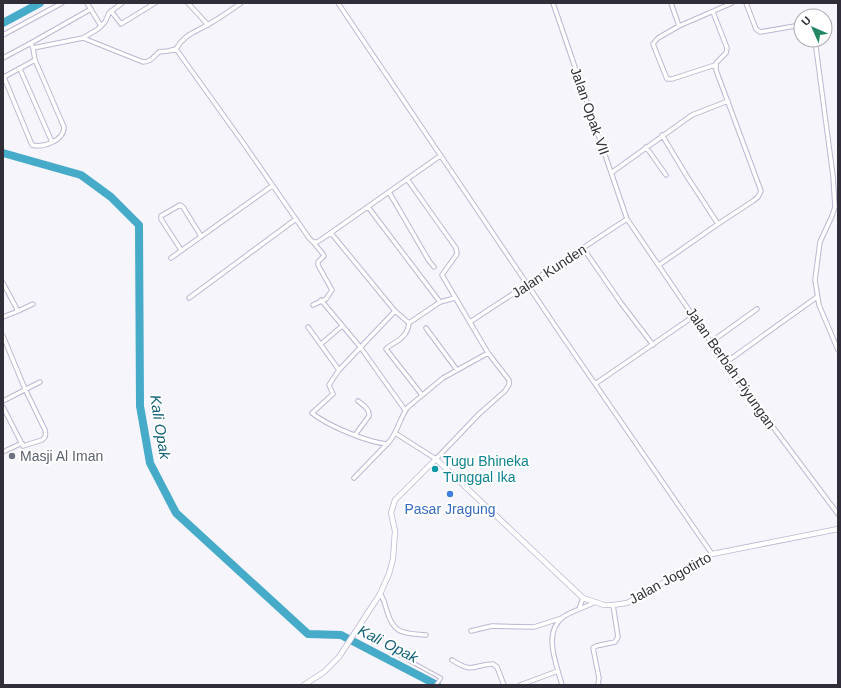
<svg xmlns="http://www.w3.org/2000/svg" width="841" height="688" font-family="Helvetica,sans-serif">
<rect width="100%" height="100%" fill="#f6f5fb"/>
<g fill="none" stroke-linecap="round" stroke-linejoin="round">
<!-- river -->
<path stroke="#46aac9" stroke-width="8" d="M 3,23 L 40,3
M 3,153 L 81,175 L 111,197 L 139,225 L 140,406 L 150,463 L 176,513 L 308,634 L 341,635 L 437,685"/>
<!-- pedestrian casing -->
<g stroke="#beb6d2" stroke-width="4.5">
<path id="pedestrian" d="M 388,649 L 441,678 L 436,685"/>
</g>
<!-- minor casing -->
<g stroke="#beb6d2" stroke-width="5.5">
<path id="minor" d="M 87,3 L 101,26
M 188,3 L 208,25
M 338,3 L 558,330 L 712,554
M 553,3 L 627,219 L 725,363 L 838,514
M 671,3 L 679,26 L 732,3
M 746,3 L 756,29 L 760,32 L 801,25
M 111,11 L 121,24 L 155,3
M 679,26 L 658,38 L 653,44 L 667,79 L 672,79 L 715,65
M 3,35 L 62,3
M 83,38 L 98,29 L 105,22 L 109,13 L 122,3
M 815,40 L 833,176 L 835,207 L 832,216 L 820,242 L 815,280 L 819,305 L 838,350
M 31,43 L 91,9
M 176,49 L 244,144 L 309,238 L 313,242 L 317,242 L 322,239 L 440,156
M 3,58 L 31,43 L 33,48 L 83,38 L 143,62 C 151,62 153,57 159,52 L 168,51 L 176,49 C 186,33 194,33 209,24 C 220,18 231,10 241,3
M 20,69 L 52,142
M 3,75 L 32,145 C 43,148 64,141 64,127 L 35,60 L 33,48
M 4,77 L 35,60
M 662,135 L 688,178 L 718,224
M 646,147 L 666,175
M 611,173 L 692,115 L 728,101
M 389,192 L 429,261 L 434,267
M 368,207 L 440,302
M 331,233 L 395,311 L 409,323 L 440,302 L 455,298
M 583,248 L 621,303 L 653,345
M 181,250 L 161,219 L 161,216 L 180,205 L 183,207 L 201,236
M 171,258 L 272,186
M 659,265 L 718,224 L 753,201 L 758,197 L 761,191 L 716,70 L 716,63 L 726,53 L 727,48 L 713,12
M 3,283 L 18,311 L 33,304
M 189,298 L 296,219
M 321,300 L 361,348 L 405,410
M 313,305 L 326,299 L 332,290 L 318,265 L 318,262 L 324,256 L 323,254 L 313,242
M 395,311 L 339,370 L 329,385 L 333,394 L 312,413 C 328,426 367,442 387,444 C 398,434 399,418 408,407 L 443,378 L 488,353
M 3,317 L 18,311
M 470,322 L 627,219
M 409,323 C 408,336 398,341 388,347 L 386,349 L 422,395
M 308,327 L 339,370
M 426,328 L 457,370
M 3,336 L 25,389 L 45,430 C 46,435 46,437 42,440 L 23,446 L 3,407
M 711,342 L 757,309
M 321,344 L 342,326
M 725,363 L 817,297
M 595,384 L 694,316
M 3,401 L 40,382
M 395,433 L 436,459 L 479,414 L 505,391 L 509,385 L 509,380 L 488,353 L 442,275 L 457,254 L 456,248 L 407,179
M 355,435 L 369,416 C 370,409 363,405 358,401
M 5,451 L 22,443
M 354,478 L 387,444
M 380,594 C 384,598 385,605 387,611 C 394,635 404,633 426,635
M 579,609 L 583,598
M 471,631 L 492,626 L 534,627 L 562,618
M 452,660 C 474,674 471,665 493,664 L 497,667 L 504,685
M 520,685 L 558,671
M 562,685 C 557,665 542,633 563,617 C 573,610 585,608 595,602
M 598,685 L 599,678 L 593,648 L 596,646 L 615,642 L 618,637 L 613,605"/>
</g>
<!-- tertiary casing -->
<g stroke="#beb6d2" stroke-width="6">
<path id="tertiary" d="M 304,685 L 324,672 L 339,657 L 380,594 L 389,574 L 393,559 L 395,531 L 391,513 L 395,500 L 436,459 L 583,598 L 604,605 L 613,605 L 627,603 L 648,592 L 712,554 L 838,529"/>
</g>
<!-- pedestrian -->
<use href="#pedestrian" stroke="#fff" stroke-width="2.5"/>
<!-- minor -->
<use href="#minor" stroke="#fff" stroke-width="3.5"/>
<!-- tertiary -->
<use href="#tertiary" stroke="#fff" stroke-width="4.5"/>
</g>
<!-- markers -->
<circle fill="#6b7280" stroke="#fff" stroke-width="1.5" cx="12" cy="456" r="4"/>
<circle fill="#0f9aa8" stroke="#fff" stroke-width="1.5" cx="435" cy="469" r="4"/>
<circle fill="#3f7fe0" stroke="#fff" stroke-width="1.5" cx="450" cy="494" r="4"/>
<g text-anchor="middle" stroke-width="4" stroke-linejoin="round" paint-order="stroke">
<!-- street labels -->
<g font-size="14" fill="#312e39" stroke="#fff">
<text transform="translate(590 111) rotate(71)" y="5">Jalan Opak VII</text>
<text transform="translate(549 271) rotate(-33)" y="5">Jalan Kunden</text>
<text transform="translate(731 368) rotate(55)" y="5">Jalan Berbah Piyungan</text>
<text transform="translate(670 578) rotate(-29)" y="5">Jalan Jogotirto</text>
</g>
<!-- worship labels -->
<g font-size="14" fill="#5b616d" stroke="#fff" text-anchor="start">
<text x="20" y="461">Masji Al Iman</text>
</g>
<!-- culture labels -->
<g font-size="14" fill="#0d838f" stroke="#fff" text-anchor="start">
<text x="443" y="466">Tugu Bhineka<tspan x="443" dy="16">Tunggal Ika</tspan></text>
</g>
<!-- shop labels -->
<g font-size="14" fill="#366cbe" stroke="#fff">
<text x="450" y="514">Pasar Jragung</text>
</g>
<!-- water labels -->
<g font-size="15" font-style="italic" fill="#126178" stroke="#fff">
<text transform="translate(160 427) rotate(81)" y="5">Kali Opak</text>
<text transform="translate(388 644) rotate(27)" y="5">Kali Opak</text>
</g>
</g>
<!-- border -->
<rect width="841" height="688" fill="none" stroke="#312e39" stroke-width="8"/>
<!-- north arrow -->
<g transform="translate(813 28) rotate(315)"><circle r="19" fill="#ffffff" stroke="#adabb0"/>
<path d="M0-3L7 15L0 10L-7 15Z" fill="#238862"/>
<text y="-6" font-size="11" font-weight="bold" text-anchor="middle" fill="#312e39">U</text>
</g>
</svg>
